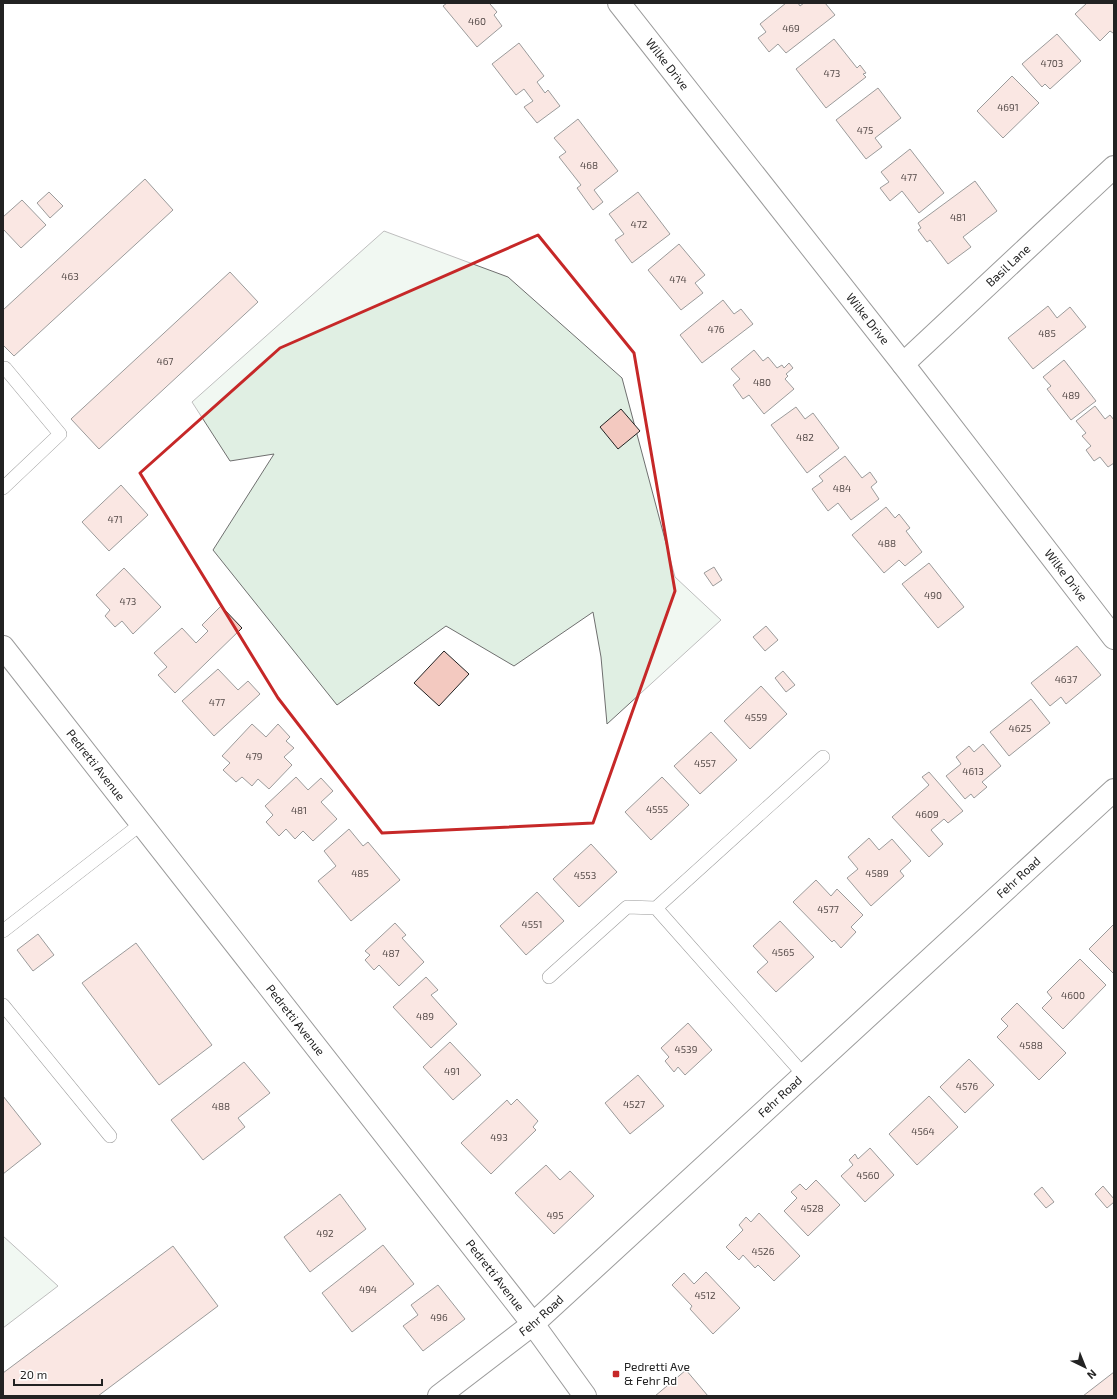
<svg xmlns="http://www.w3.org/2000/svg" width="1117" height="1399" font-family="'Exo 2',sans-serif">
<rect width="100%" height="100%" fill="#fff"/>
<!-- green -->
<path fill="#e0efe3" stroke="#6f6f6f" d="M 384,231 L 508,277 L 622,378 L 675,577 L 721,620 L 607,724 L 601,657 L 593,612 L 514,666 L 446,626 L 337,705 L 213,550 L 274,454 L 230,461 L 192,402 Z
M 3,1236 L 58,1286 L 3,1328 Z"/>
<!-- building -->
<path fill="#f3c9c0" stroke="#222" d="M 447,3 L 491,3 L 490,4 L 497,12 L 494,15 L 502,26 L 477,47 L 443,6 Z
M 786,3 L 798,3 L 800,6 L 804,3 L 825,3 L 835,15 L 786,53 L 778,44 L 769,52 L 758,38 L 766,32 L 760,24 Z
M 1087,3 L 1114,3 L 1114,32 L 1113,33 L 1110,31 L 1100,41 L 1075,14 Z
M 1057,34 L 1081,61 L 1050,89 L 1045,84 L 1042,87 L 1022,64 Z
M 834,39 L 857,68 L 860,65 L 866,73 L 863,74 L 866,77 L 826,108 L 796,69 Z
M 519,43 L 544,76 L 537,82 L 545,93 L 548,90 L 560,106 L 537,123 L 524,107 L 533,101 L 524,89 L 516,95 L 492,64 Z
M 1012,76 L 1039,103 L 1003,138 L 977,111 Z
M 878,88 L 901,118 L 875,138 L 882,147 L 866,159 L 836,120 Z
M 578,119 L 618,171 L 594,190 L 603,202 L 593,210 L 577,188 L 581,185 L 559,157 L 566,152 L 554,138 Z
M 910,149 L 944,193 L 919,213 L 902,191 L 890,201 L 880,188 L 889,182 L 881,172 Z
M 145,179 L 173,210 L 14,356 L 3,345 L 3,310 Z
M 975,181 L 997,211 L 963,237 L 971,247 L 948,264 L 930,240 L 927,242 L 918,230 L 921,228 L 918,223 Z
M 49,192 L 63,206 L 50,218 L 37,203 Z
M 638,192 L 670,234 L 632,263 L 615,240 L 624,234 L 609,214 Z
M 22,200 L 46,225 L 21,248 L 3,229 L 3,217 Z
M 679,244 L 705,275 L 695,283 L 703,293 L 681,310 L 648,270 Z
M 230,272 L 258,302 L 99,449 L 71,419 Z
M 723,300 L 734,314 L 741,309 L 753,324 L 702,363 L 680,335 Z
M 1048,306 L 1057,318 L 1070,307 L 1086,327 L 1033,369 L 1008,338 Z
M 754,350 L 763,361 L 768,357 L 777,368 L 782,365 L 784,368 L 789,363 L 793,368 L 786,374 L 788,376 L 785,379 L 794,389 L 764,414 L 749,395 L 743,399 L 733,385 L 740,379 L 731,369 Z
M 1064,360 L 1096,401 L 1071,420 L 1047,389 L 1051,386 L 1043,377 Z
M 1095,406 L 1105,419 L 1110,415 L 1114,420 L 1114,463 L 1108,467 L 1100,457 L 1094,461 L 1086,450 L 1091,446 L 1082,436 L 1086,433 L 1076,421 Z
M 796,407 L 805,419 L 813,413 L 839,448 L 807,473 L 771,425 Z
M 621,409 L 640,431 L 618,449 L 600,427 Z
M 845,456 L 862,478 L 870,472 L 877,482 L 871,487 L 879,499 L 851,520 L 838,503 L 828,511 L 812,489 L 823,481 L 819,476 Z
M 121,485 L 148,515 L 109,551 L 82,522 Z
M 886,507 L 895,518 L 899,514 L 910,528 L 906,531 L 922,552 L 905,566 L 899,560 L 884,573 L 852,535 Z
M 929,563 L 964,607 L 938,628 L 902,584 Z
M 714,567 L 722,580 L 713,586 L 704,573 Z
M 124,568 L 161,607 L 133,634 L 122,621 L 115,627 L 105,616 L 110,610 L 96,595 Z
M 221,606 L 242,628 L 175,693 L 158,675 L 167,667 L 154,653 L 182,628 L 196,643 L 208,631 L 202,625 Z
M 766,626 L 778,640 L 765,651 L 753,637 Z
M 1077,646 L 1101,675 L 1066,704 L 1061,697 L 1050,706 L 1031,683 Z
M 444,651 L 469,674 L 439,706 L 414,683 Z
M 218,669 L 238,690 L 248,681 L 260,694 L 214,736 L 182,701 Z
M 783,671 L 795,685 L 786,692 L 775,678 Z
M 761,686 L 787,714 L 750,749 L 724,721 Z
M 1031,699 L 1050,723 L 1009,756 L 990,732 Z
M 252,724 L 266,737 L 278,724 L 290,737 L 286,741 L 294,748 L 284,757 L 292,765 L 269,789 L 258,779 L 252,786 L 242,777 L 236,782 L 223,770 L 230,763 L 222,756 Z
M 711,732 L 737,760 L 700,794 L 674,766 Z
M 983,744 L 1001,766 L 982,782 L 987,787 L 974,798 L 971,794 L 965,799 L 946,776 L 961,764 L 956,757 L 969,746 L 974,752 Z
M 929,772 L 963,811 L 948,823 L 944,819 L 931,830 L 943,844 L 929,857 L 892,817 L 929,785 L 922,777 Z
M 296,777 L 308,790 L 321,778 L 333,791 L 321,802 L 337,819 L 313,841 L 303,831 L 295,839 L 286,829 L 279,836 L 266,822 L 273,815 L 265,806 Z
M 662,777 L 689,805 L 651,840 L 625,812 Z
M 349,829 L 363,846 L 368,842 L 400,880 L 351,921 L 318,881 L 336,866 L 324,851 Z
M 869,838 L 879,850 L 892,839 L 911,861 L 900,871 L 904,876 L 871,906 L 847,878 L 858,869 L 848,857 Z
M 591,844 L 617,872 L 579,907 L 553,879 Z
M 816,880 L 831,896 L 837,889 L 863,915 L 851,927 L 856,932 L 841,948 L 834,940 L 832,942 L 793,902 Z
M 537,892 L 564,921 L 526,955 L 500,926 Z
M 780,921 L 814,957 L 776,992 L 757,972 L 768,962 L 753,946 Z
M 395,923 L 406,935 L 402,938 L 424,962 L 399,986 L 379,965 L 374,970 L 365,960 L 370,955 L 365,951 Z
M 1114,924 L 1114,974 L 1089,949 Z
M 38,934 L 54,955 L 33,971 L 17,950 Z
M 136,943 L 212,1045 L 159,1085 L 82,983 Z
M 1080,959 L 1106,985 L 1063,1029 L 1042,1008 L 1052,998 L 1047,992 Z
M 426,977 L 438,990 L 431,995 L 457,1024 L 431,1048 L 393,1007 Z
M 1017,1003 L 1066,1053 L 1039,1080 L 997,1037 L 1008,1026 L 1001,1019 Z
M 688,1023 L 712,1050 L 685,1075 L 678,1067 L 674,1072 L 665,1061 L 669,1057 L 661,1048 Z
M 450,1042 L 481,1075 L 453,1100 L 423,1067 Z
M 969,1059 L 994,1085 L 965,1113 L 940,1087 Z
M 244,1062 L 270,1093 L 238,1118 L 245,1127 L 203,1160 L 171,1120 Z
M 638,1075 L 664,1106 L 630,1134 L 605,1103 Z
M 3,1096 L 41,1144 L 3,1174 Z
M 929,1096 L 958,1127 L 917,1165 L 889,1134 Z
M 517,1099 L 538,1121 L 533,1127 L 536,1130 L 491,1174 L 461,1143 L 507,1100 L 511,1105 Z
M 870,1148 L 894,1175 L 865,1202 L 841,1176 L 853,1165 L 849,1160 L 855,1154 L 858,1159 Z
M 546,1165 L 560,1180 L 570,1171 L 594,1196 L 554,1234 L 515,1193 Z
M 816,1180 L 840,1205 L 808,1236 L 784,1211 L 797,1198 L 791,1192 L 800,1184 L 806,1190 Z
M 1103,1186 L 1114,1199 L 1114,1202 L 1107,1208 L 1095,1194 Z
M 1042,1187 L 1054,1202 L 1046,1208 L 1034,1194 Z
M 340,1194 L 366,1229 L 310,1272 L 284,1237 Z
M 759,1213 L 800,1256 L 774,1281 L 758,1265 L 755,1268 L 743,1255 L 739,1260 L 726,1247 L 743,1230 L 739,1225 L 746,1217 L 751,1222 Z
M 383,1245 L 414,1284 L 352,1332 L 322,1293 Z
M 173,1246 L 218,1306 L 98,1396 L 3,1396 L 3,1373 Z
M 706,1272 L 740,1308 L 713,1334 L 690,1309 L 692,1306 L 672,1285 L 684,1273 L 694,1284 Z
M 438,1285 L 465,1319 L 423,1351 L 403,1326 L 418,1315 L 411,1305 Z
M 686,1370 L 708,1396 L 655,1396 Z
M 1114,1372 L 1114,1396 L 1083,1396 Z"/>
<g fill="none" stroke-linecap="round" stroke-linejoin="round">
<!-- service casing -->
<g stroke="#222" stroke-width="14">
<path id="service" d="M 3,370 L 5,368 L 60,434 L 3,488
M 656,908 L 804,1075
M 3,931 L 141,824
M 549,977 L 627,907 L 656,908 L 823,757
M 3,1005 L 110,1136"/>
</g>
<!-- minor casing -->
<g stroke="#222" stroke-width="24">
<g id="minor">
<path id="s1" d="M 619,3 L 903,364 L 1114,638"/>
<path id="s2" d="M 903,364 L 1114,167"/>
<path id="s3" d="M 439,1396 L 533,1324 L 1114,790"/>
</g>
</g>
<!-- tertiary casing -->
<g stroke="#222" stroke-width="24">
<g id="tertiary">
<path id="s4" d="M 3,647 L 533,1324 L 585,1396"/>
</g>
</g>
<!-- service -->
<use href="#service" stroke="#fff" stroke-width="13"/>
<!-- minor -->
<use href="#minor" stroke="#fff" stroke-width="22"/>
<!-- tertiary -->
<use href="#tertiary" stroke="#fff" stroke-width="22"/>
</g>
<!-- marked area -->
<path d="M0 0H1117V1399H0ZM 538,235 L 634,353 L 675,591 L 593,823 L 382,833 L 278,698 L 140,473 L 280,348 Z" fill="#fff" fill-opacity=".55" fill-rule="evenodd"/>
<path fill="none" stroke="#c62828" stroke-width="3" stroke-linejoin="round" d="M 538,235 L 634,353 L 675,591 L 593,823 L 382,833 L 278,698 L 140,473 L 280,348 Z"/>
<!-- markers -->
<rect fill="#c62828" stroke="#fff" stroke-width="1.5" x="612" y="1370" width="8" height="8" rx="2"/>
<g text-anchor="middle" stroke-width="3" stroke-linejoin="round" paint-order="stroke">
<!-- number labels -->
<g font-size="10" fill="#564c4a">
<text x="477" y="25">460</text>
<text x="791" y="32">469</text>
<text x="1052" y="67">4703</text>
<text x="832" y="77">473</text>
<text x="1008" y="111">4691</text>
<text x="865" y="134">475</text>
<text x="589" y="169">468</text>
<text x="909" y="181">477</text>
<text x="958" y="221">481</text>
<text x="639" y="228">472</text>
<text x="70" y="280">463</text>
<text x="678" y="283">474</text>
<text x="716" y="333">476</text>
<text x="1047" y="337">485</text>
<text x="165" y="365">467</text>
<text x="762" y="386">480</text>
<text x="1071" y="399">489</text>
<text x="805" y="441">482</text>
<text x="842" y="492">484</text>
<text x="115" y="523">471</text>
<text x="887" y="547">488</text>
<text x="933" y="599">490</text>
<text x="128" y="605">473</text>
<text x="1066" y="683">4637</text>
<text x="217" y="706">477</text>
<text x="756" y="721">4559</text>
<text x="1020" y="732">4625</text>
<text x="254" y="760">479</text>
<text x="705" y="767">4557</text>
<text x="973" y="775">4613</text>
<text x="657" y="813">4555</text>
<text x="299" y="814">481</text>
<text x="927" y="818">4609</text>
<text x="360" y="877">485</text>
<text x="877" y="877">4589</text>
<text x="585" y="879">4553</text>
<text x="828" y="913">4577</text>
<text x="532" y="928">4551</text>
<text x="783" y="956">4565</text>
<text x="391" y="957">487</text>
<text x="1073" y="999">4600</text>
<text x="425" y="1020">489</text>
<text x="1031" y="1049">4588</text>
<text x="686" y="1053">4539</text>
<text x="452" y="1075">491</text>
<text x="967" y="1090">4576</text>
<text x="634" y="1108">4527</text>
<text x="221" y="1110">488</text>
<text x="923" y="1135">4564</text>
<text x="499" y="1141">493</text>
<text x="868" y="1179">4560</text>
<text x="812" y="1212">4528</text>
<text x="555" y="1219">495</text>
<text x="325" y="1237">492</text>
<text x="763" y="1255">4526</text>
<text x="368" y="1293">494</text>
<text x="705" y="1299">4512</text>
<text x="439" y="1321">496</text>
</g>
<!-- street labels -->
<g font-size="12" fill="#222" stroke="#fff">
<text dy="4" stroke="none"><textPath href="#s1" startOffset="78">Wilke Drive</textPath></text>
<text dy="4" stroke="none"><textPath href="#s2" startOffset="144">Basil Lane</textPath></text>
<text dy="4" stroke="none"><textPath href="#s1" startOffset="402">Wilke Drive</textPath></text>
<text dy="4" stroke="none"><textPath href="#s1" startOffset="726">Wilke Drive</textPath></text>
<text dy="4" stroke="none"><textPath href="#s4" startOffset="150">Pedretti Avenue</textPath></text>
<text dy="4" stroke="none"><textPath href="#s3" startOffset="778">Fehr Road</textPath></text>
<text dy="4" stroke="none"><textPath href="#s4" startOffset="474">Pedretti Avenue</textPath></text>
<text dy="4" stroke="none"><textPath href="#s3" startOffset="454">Fehr Road</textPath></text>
<text dy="4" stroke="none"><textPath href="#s4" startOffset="798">Pedretti Avenue</textPath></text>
<text dy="4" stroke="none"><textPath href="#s3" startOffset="130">Fehr Road</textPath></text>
</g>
<!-- poi labels -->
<g font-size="12" fill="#222" stroke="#fff" text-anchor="start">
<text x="624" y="1371">Pedretti Ave<tspan x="624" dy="14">&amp; Fehr Rd</tspan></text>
</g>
</g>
<!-- border -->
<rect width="1117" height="1399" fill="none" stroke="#222222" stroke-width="8"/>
<!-- north arrow -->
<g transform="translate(1085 1367) rotate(137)" stroke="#ffffff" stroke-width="3" paint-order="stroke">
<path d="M0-3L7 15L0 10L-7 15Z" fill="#222222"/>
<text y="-6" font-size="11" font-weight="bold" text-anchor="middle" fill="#222222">N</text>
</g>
<!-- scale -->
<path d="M14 1379v6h88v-6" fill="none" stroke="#222222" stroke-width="2"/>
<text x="20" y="1379" font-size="12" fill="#222222" stroke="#ffffff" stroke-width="3" paint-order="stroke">20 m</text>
</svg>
